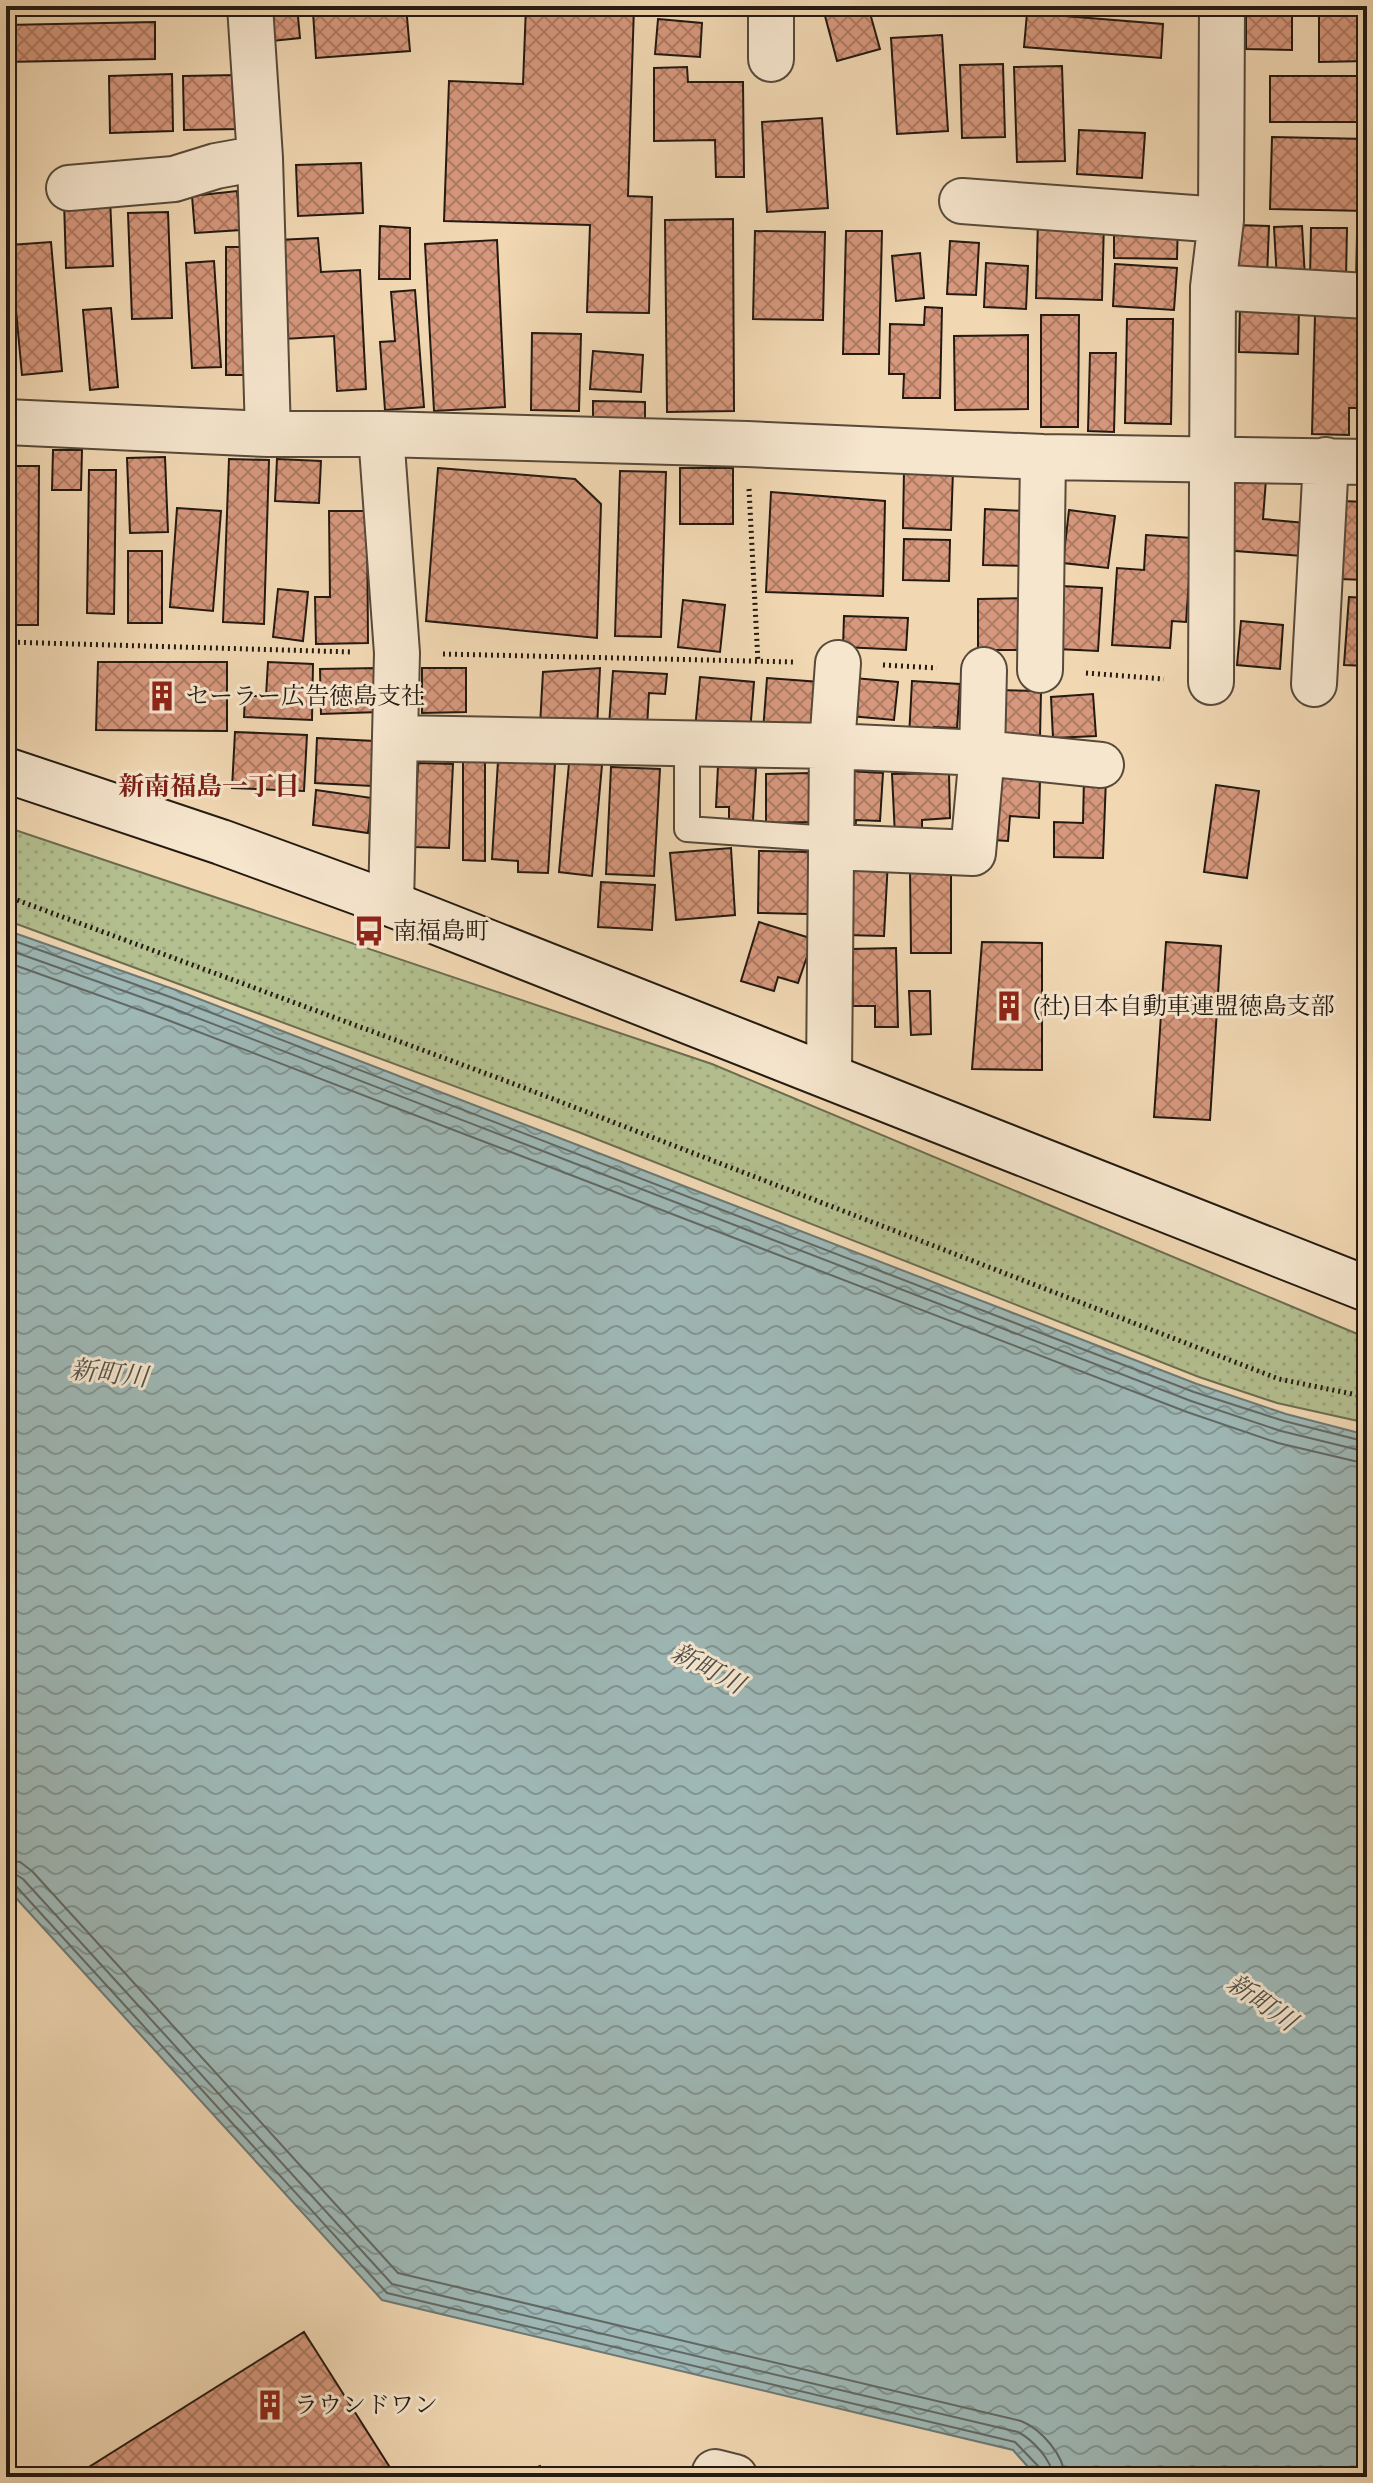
<svg xmlns="http://www.w3.org/2000/svg" width="1373" height="2483" font-family="'IM FELL Great Primer','Noto Serif JP',serif">
<defs>
<pattern id="grass-dots" width="8" height="8" patternUnits="userSpaceOnUse" patternTransform="scale(2)"><rect width="8" height="8" fill="#b4c090"/><path d="M2 2h.1M6 6h.1" fill="none" stroke="#9ba47b" stroke-width="1.8" stroke-linecap="round"/></pattern>
<pattern id="water-waves" width="16" height="10" patternUnits="userSpaceOnUse" patternTransform="scale(2)"><rect width="16" height="10" fill="#9eb8b6"/><path d="M0 5q4-4 8 0t8 0" fill="none" stroke="#819593"/></pattern>
<pattern id="building-cross-hatch" width="8" height="8" patternUnits="userSpaceOnUse" patternTransform="scale(2)"><rect width="8" height="8" fill="#d7987d"/><path d="M0 0l8 8M0 8l8-8" fill="none" stroke="#ae7b65"/></pattern>
</defs>
<rect width="100%" height="100%" fill="#f1d8b3"/>
<filter id="stains"><feTurbulence type="fractalNoise" baseFrequency=".0025" numOctaves="4"/><feColorMatrix values="0 0 0 0 .2 0 0 0 0 .09 0 0 0 0 .02 0 0 0 .5 -.17"/></filter>
<radialGradient id="worn" r=".72"><stop offset=".6" stop-color="#630" stop-opacity="0"/><stop offset="1" stop-color="#630" stop-opacity=".3"/></radialGradient>
<!-- grass -->
<path fill="url(#grass-dots)" stroke="#6c6d50" stroke-width="2" d="M 6,827 L 712,1064 L 1367,1338 L 1367,1423 L 1277,1403 L 1199,1377 L 581,1133 L 6,920 Z"/>
<!-- water -->
<path fill="url(#water-waves)" stroke="#6d7974" stroke-width="2" d="M 6,930 L 176,990 L 1197,1384 L 1286,1414 L 1367,1435 L 1367,2477 L 1037,2477 L 1013,2450 L 382,2300 L 6,1887 Z"/>
<g fill="none" stroke-linecap="round" stroke-linejoin="round">
<!-- shore -->
<path stroke="#616964" stroke-width="2" d="M 6,938 L 173,998 L 1194,1392 L 1284,1421 L 1367,1442
M 6,949 L 169,1007 L 1191,1401 L 1281,1431 L 1367,1452
M 6,962 L 165,1019 L 1187,1412 L 1278,1443 L 1367,1464
M 6,1860 L 20,1862 L 32,1871 L 398,2273 L 1021,2421 C 1041,2429 1064,2455 1065,2477
M 6,1872 L 15,1874 L 23,1879 L 392,2284 L 1018,2432 C 1033,2440 1052,2460 1053,2477
M 6,1882 L 15,1885 L 387,2293 L 1015,2442 L 1041,2469 L 1043,2477"/>
</g>
<!-- building -->
<path fill="url(#building-cross-hatch)" stroke="#241a11" stroke-width="2" d="M 267,6 L 297,6 L 300,38 L 272,41 Z
M 391,6 L 406,6 L 410,51 L 316,58 L 313,12 Z
M 526,6 L 634,6 L 628,196 L 652,197 L 649,313 L 587,312 L 590,225 L 444,221 L 449,81 L 523,84 Z
M 863,6 L 868,6 L 880,49 L 837,61 L 825,16 Z
M 1145,6 L 1188,6 L 1188,15 L 1144,14 Z
M 1246,6 L 1292,6 L 1292,50 L 1246,49 Z
M 1319,6 L 1367,6 L 1367,61 L 1319,62 Z
M 1027,13 L 1163,24 L 1161,58 L 1024,47 Z
M 658,19 L 702,23 L 700,57 L 655,54 Z
M 155,22 L 155,59 L 6,62 L 6,25 Z
M 942,35 L 948,131 L 897,134 L 891,38 Z
M 1003,64 L 1005,137 L 962,138 L 960,65 Z
M 1062,66 L 1065,161 L 1017,162 L 1014,67 Z
M 687,67 L 688,82 L 743,82 L 744,177 L 716,177 L 715,140 L 654,141 L 654,68 Z
M 172,74 L 173,131 L 110,133 L 109,76 Z
M 237,75 L 238,129 L 184,130 L 183,76 Z
M 1270,76 L 1367,76 L 1367,122 L 1270,122 Z
M 822,118 L 828,208 L 767,212 L 762,122 Z
M 1079,130 L 1145,133 L 1142,178 L 1077,174 Z
M 1272,137 L 1367,139 L 1367,211 L 1270,209 Z
M 361,163 L 363,213 L 298,216 L 296,165 Z
M 237,191 L 241,230 L 195,233 L 192,196 Z
M 110,198 L 113,266 L 66,268 L 64,200 Z
M 168,212 L 172,318 L 132,319 L 128,213 Z
M 733,219 L 734,411 L 667,412 L 665,220 Z
M 1038,219 L 1104,221 L 1102,300 L 1036,298 Z
M 1114,221 L 1178,222 L 1177,259 L 1114,258 Z
M 1236,225 L 1269,226 L 1267,277 L 1234,277 Z
M 380,226 L 410,228 L 410,279 L 379,279 Z
M 1302,226 L 1305,278 L 1277,280 L 1274,227 Z
M 1311,228 L 1347,228 L 1346,278 L 1310,279 Z
M 755,231 L 825,232 L 823,320 L 753,319 Z
M 846,231 L 882,231 L 879,354 L 843,354 Z
M 1357,235 L 1367,235 L 1367,284 L 1356,284 Z
M 318,238 L 321,272 L 360,270 L 366,389 L 337,391 L 334,336 L 284,339 L 278,240 Z
M 497,240 L 505,407 L 434,411 L 425,244 Z
M 950,241 L 979,243 L 976,295 L 947,294 Z
M 51,242 L 62,371 L 22,375 L 10,245 Z
M 226,247 L 252,247 L 253,375 L 226,375 Z
M 920,253 L 924,298 L 896,301 L 892,256 Z
M 214,261 L 221,367 L 192,368 L 186,263 Z
M 986,263 L 1028,266 L 1026,309 L 984,307 Z
M 1115,264 L 1177,268 L 1174,310 L 1113,306 Z
M 415,290 L 424,407 L 385,410 L 380,342 L 395,341 L 391,292 Z
M 1240,305 L 1299,306 L 1298,354 L 1239,352 Z
M 925,307 L 942,308 L 940,398 L 903,398 L 904,374 L 889,374 L 890,324 L 924,325 Z
M 111,308 L 118,387 L 90,390 L 83,310 Z
M 1315,314 L 1367,315 L 1367,408 L 1349,408 L 1349,435 L 1312,434 Z
M 1041,315 L 1079,315 L 1078,427 L 1041,427 Z
M 1127,319 L 1173,319 L 1171,424 L 1125,423 Z
M 532,333 L 581,334 L 579,411 L 531,410 Z
M 1028,335 L 1028,409 L 955,410 L 954,336 Z
M 593,351 L 643,355 L 641,392 L 590,389 Z
M 1090,353 L 1116,353 L 1114,432 L 1088,431 Z
M 593,401 L 645,402 L 645,423 L 593,422 Z
M 53,450 L 82,450 L 81,490 L 52,490 Z
M 165,457 L 168,532 L 130,533 L 127,458 Z
M 229,459 L 269,460 L 264,624 L 223,622 Z
M 277,459 L 321,461 L 319,503 L 275,501 Z
M 8,466 L 39,466 L 38,625 L 7,625 Z
M 438,468 L 575,479 L 601,504 L 597,638 L 426,621 Z
M 680,468 L 733,468 L 733,524 L 680,524 Z
M 904,469 L 953,470 L 951,530 L 903,528 Z
M 89,470 L 116,470 L 114,614 L 87,613 Z
M 620,471 L 666,472 L 661,637 L 615,636 Z
M 1228,476 L 1266,479 L 1263,519 L 1305,523 L 1302,556 L 1222,550 Z
M 771,492 L 885,501 L 883,596 L 766,592 Z
M 1342,501 L 1367,502 L 1367,580 L 1339,579 Z
M 177,508 L 221,511 L 213,611 L 170,607 Z
M 985,509 L 1025,511 L 1024,566 L 983,565 Z
M 1069,510 L 1115,516 L 1108,568 L 1063,563 Z
M 329,511 L 367,511 L 368,643 L 316,644 L 315,597 L 330,597 Z
M 1146,535 L 1192,538 L 1186,622 L 1172,621 L 1170,648 L 1112,645 L 1117,568 L 1144,570 Z
M 904,539 L 950,540 L 949,581 L 903,580 Z
M 128,551 L 162,551 L 162,623 L 128,623 Z
M 1061,586 L 1102,588 L 1098,651 L 1057,649 Z
M 278,589 L 308,592 L 303,641 L 273,637 Z
M 1349,597 L 1367,598 L 1367,666 L 1344,665 Z
M 1024,598 L 1024,650 L 978,650 L 978,599 Z
M 683,600 L 725,605 L 720,652 L 678,647 Z
M 844,616 L 908,618 L 906,650 L 843,647 Z
M 1241,621 L 1283,625 L 1280,669 L 1237,665 Z
M 98,662 L 227,662 L 227,731 L 96,730 Z
M 268,662 L 313,664 L 312,720 L 244,717 L 245,696 L 266,696 Z
M 378,668 L 379,712 L 321,714 L 320,669 Z
M 422,668 L 466,668 L 466,712 L 422,713 Z
M 600,668 L 597,728 L 540,726 L 543,672 Z
M 613,671 L 667,674 L 665,694 L 649,693 L 647,727 L 609,725 Z
M 700,677 L 754,682 L 750,733 L 695,729 Z
M 767,678 L 820,682 L 816,735 L 763,731 Z
M 854,678 L 898,682 L 894,720 L 850,716 Z
M 912,681 L 960,684 L 957,728 L 934,727 L 934,738 L 909,737 Z
M 995,690 L 1041,691 L 1040,737 L 993,736 Z
M 1093,694 L 1096,736 L 1053,738 L 1051,697 Z
M 235,732 L 307,735 L 304,791 L 232,788 Z
M 317,738 L 374,741 L 372,786 L 315,783 Z
M 463,754 L 485,754 L 485,861 L 463,860 Z
M 498,761 L 555,764 L 548,873 L 518,872 L 518,861 L 492,859 Z
M 418,763 L 453,764 L 449,848 L 414,847 Z
M 569,763 L 602,765 L 592,876 L 559,872 Z
M 718,766 L 756,768 L 753,821 L 729,820 L 729,807 L 716,807 Z
M 611,767 L 660,769 L 654,876 L 606,874 Z
M 848,771 L 883,773 L 880,821 L 856,820 L 855,835 L 845,834 Z
M 811,773 L 811,822 L 766,823 L 766,774 Z
M 949,773 L 950,818 L 922,820 L 922,835 L 895,836 L 892,774 Z
M 996,777 L 1040,779 L 1039,818 L 1010,816 L 1008,841 L 993,840 Z
M 1084,777 L 1106,778 L 1103,858 L 1054,857 L 1054,822 L 1083,823 Z
M 1216,785 L 1259,791 L 1247,878 L 1204,872 Z
M 316,790 L 372,798 L 368,833 L 313,825 Z
M 731,848 L 735,915 L 676,920 L 670,853 Z
M 759,851 L 810,852 L 808,914 L 758,913 Z
M 849,858 L 888,860 L 884,936 L 845,935 Z
M 910,868 L 951,868 L 951,953 L 911,953 Z
M 601,882 L 655,885 L 652,930 L 598,927 Z
M 759,922 L 813,939 L 798,983 L 778,977 L 774,991 L 741,981 Z
M 982,942 L 1042,943 L 1042,1070 L 972,1069 Z
M 1166,942 L 1221,946 L 1210,1120 L 1154,1117 Z
M 896,948 L 898,1027 L 875,1027 L 875,1006 L 853,1006 L 851,949 Z
M 909,991 L 930,991 L 931,1034 L 911,1035 Z
M 304,2332 L 396,2477 L 73,2477 Z
M 540,2466 L 545,2477 L 514,2477 Z"/>
<g fill="none" stroke-linecap="round" stroke-linejoin="round">
<!-- lane casing -->
<g stroke="#574a3a" stroke-width="28">
<path id="lane" d="M 687,743 L 687,829 L 831,839"/>
</g>
<!-- street casing -->
<g stroke="#574a3a" stroke-width="48">
<path id="street" d="M 771,6 L 771,59
M 260,158 L 268,434
M 69,188 L 174,179 L 216,166 L 260,158 L 250,6
M 962,201 L 1221,220
M 1213,287 L 1367,296
M 6,422 L 268,434 L 381,434 L 747,444 L 1043,457 L 1367,462
M 381,434 L 397,653 L 391,904
M 1040,670 L 1043,457
M 1211,682 L 1213,287 L 1221,220 L 1222,6
M 1314,684 L 1326,460
M 395,738 L 832,746 L 982,753 L 1101,765
M 832,847 L 973,853 L 982,753 L 984,670
M 829,1075 L 832,746 L 838,663
M 713,2477 L 715,2472 L 735,2477"/>
</g>
<!-- secondary casing -->
<g stroke="#241a11" stroke-width="48">
<path id="secondary" d="M 6,770 L 221,842 L 391,904 L 1367,1289"/>
</g>
<!-- path -->
<path stroke="#241a11" stroke-width="5" stroke-dasharray="2 4" stroke-linecap="butt" d="M 749,489 L 758,662
M 6,642 L 353,652
M 443,654 L 793,662
M 883,665 L 937,668
M 1086,673 L 1164,679
M 6,896 L 509,1082 L 1279,1379 L 1367,1397"/>
<!-- lane -->
<use href="#lane" stroke="#f6e6ce" stroke-width="24"/>
<!-- street -->
<use href="#street" stroke="#f6e6ce" stroke-width="44"/>
<!-- secondary -->
<use href="#secondary" stroke="#f6e6ce" stroke-width="44"/>
</g>
<!-- icons -->
<defs>
<g id="building-bare" transform="scale(2.4)"><path d="M-4-6H4V6H1V3H-1V6H-4ZM-2.5-4.3h1.7v1.8h-1.7ZM.8-4.3h1.7v1.8H.8ZM-2.5-1h1.7V.8h-1.7ZM.8-1h1.7V.8H.8Z" fill="#8f2418" stroke="#f6e6ce" stroke-width="2.5" paint-order="stroke"/></g>
<g id="bus-bare" transform="scale(2.4)"><path d="M-5-6H5V4H4V6H2V4H-2V6H-4V4H-5ZM-3.5-4V0h7V-4ZM-3.5 1.2v1.5H-2V1.2ZM2 1.2v1.5H3.5V1.2Z" fill="#8f2418" stroke="#f6e6ce" stroke-width="2.5" paint-order="stroke"/></g>
</defs>
<g fill-rule="evenodd">
<use href="#building-bare" x="162" y="696"/>
<use href="#bus-bare" x="369" y="931"/>
<use href="#building-bare" x="1009" y="1006"/>
<use href="#building-bare" x="270" y="2405"/>
</g>
<g text-anchor="middle" stroke-width="6" stroke-linejoin="round" paint-order="stroke">
<!-- poi labels -->
<g font-size="24" fill="#241a11" stroke="#f6e6ce" text-anchor="start">
<text x="186" y="704">セーラー広告徳島支社</text>
<text x="393" y="939">南福島町</text>
<text x="1033" y="1014">(社)日本自動車連盟徳島支部</text>
<text x="294" y="2413">ラウンドワン</text>
</g>
<!-- neighbourhood labels -->
<g font-size="26" font-weight="bold" fill="#7a1f14" stroke="#f6e6ce">
<text x="209" y="795">新南福島一丁目</text>
</g>
<!-- water labels -->
<g font-size="26" font-style="italic" fill="#4f514b" stroke="#f6e6ce">
<text transform="translate(109 1373) rotate(6)" y="9">新町川</text>
<text transform="translate(708 1668) rotate(28)" y="9">新町川</text>
<text transform="translate(1262 2002) rotate(35)" y="9">新町川</text>
</g>
</g>
<!-- margin -->
<rect width="1373" height="2483" fill="none" stroke="#f1d8b3" stroke-width="32"/>
<rect x="8" y="8" width="1357" height="2467" fill="none" stroke="#241a11" stroke-width="4"/>
<rect x="16" y="16" width="1341" height="2451" fill="none" stroke="#241a11" stroke-width="2"/>
<rect width="100%" height="100%" filter="url(#stains)"/>
<rect width="100%" height="100%" fill="url(#worn)"/>
</svg>
